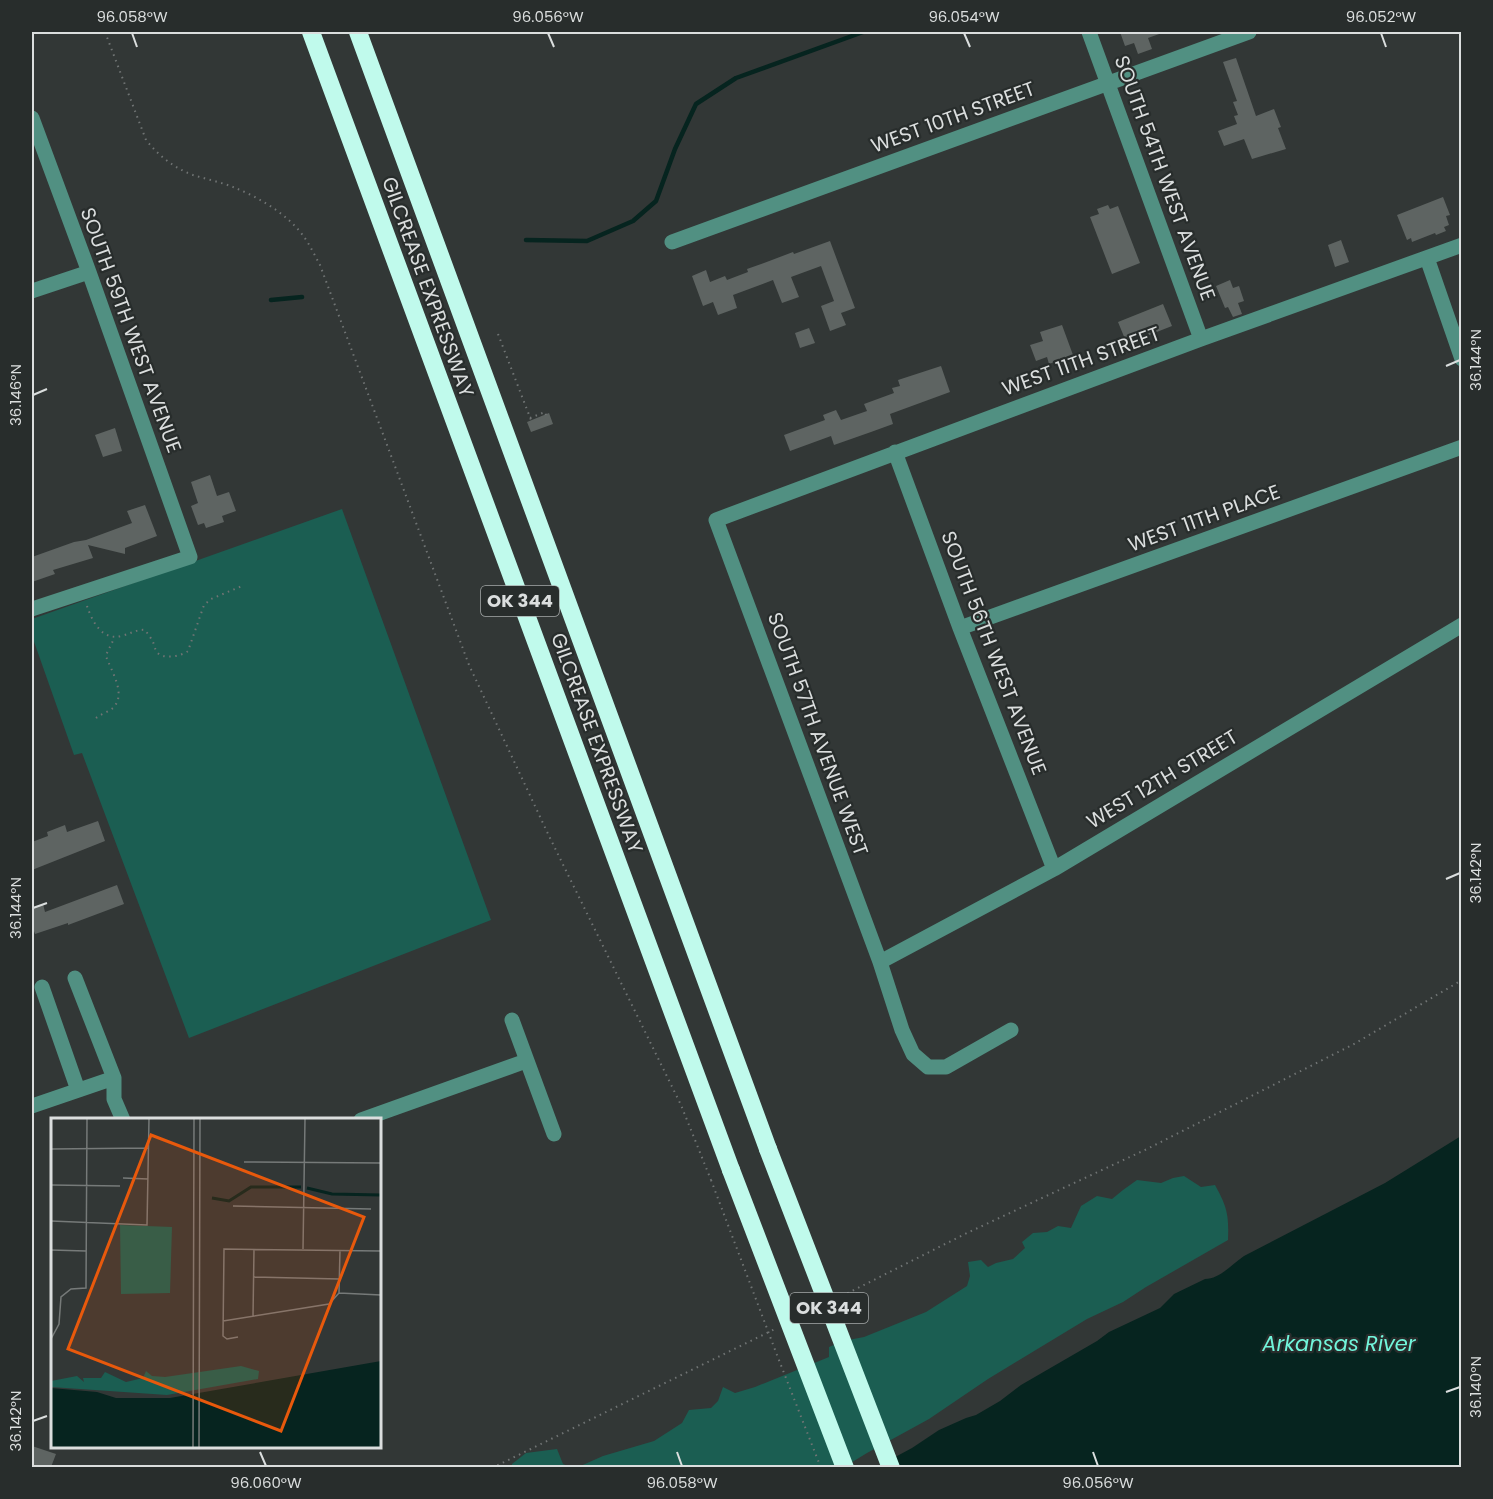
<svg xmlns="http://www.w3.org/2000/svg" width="1493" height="1499" font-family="Poppins,sans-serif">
<rect width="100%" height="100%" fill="#323736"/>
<!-- green -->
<path fill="#1b5e52" d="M 342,509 L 491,920 L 189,1038 L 82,753 L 74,755 L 32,636 L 32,619 Z
M 1184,1176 L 1201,1187 L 1215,1185 C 1227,1207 1229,1214 1228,1240 L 1146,1287 L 1123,1302 L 1087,1319 L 988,1379 L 929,1419 L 867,1453 L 844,1467 L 576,1468 L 603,1456 L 654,1441 L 682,1423 L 689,1410 L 711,1408 L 718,1401 L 723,1387 L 735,1393 L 755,1387 L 829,1357 L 829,1347 L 843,1341 L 864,1337 L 926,1312 L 967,1286 L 970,1276 L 968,1262 L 981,1260 L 988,1267 L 996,1263 L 1013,1259 L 1025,1248 L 1022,1242 L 1033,1233 L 1047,1232 L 1058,1226 L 1071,1228 L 1081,1206 L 1097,1196 L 1112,1199 L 1123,1190 L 1137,1180 L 1161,1183 L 1173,1178 Z
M 557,1449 L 563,1464 L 570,1467 L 512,1467 L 512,1464 L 526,1453 Z"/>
<!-- water -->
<path fill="#06241f" d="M 1461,1136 L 1461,1467 L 879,1468 L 884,1463 L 912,1448 L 939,1430 L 966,1418 L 976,1415 L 1000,1401 L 1021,1385 L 1097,1341 L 1109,1332 L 1160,1308 L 1174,1294 L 1205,1279 C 1220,1279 1232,1264 1244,1256 L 1385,1183 Z"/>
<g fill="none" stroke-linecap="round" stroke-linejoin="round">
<!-- stream -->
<path stroke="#06241f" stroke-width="4.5" d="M 526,240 L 587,241 L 633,221 L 656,201 L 675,149 L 696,104 L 736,78 L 863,32
M 271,300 L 302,297"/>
</g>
<!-- building -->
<path fill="#5e6462" d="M 1120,32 L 1162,32 L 1162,33 L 1148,38 L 1152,49 L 1138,54 L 1134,43 L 1125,46 Z
M 1236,58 L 1256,116 L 1274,109 L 1281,127 L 1278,128 L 1286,149 L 1252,159 L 1244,139 L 1224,146 L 1218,131 L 1237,124 L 1234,116 L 1238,115 L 1233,102 L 1237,101 L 1223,62 Z
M 1443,197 L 1450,215 L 1446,216 L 1449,225 L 1444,227 L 1446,231 L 1436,235 L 1435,233 L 1412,242 L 1411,238 L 1407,240 L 1397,215 Z
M 1108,205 L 1110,209 L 1118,206 L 1140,263 L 1112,274 L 1090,217 L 1099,214 L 1097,209 Z
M 1341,240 L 1349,262 L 1335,267 L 1328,245 Z
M 830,241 L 855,308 L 841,313 L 846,325 L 830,331 L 821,306 L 834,301 L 821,266 L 791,277 L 799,297 L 782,303 L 773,280 L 733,295 L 737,308 L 718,315 L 713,302 L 703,306 L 692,276 L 706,270 L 710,282 L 725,276 L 727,280 L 748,272 L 747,269 L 764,263 L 793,252 L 794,254 Z
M 1230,280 L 1233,288 L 1239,286 L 1244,301 L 1238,303 L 1242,314 L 1233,317 L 1228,307 L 1225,308 L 1216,286 Z
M 1163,304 L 1172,326 L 1149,335 L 1147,330 L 1125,339 L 1118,322 Z
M 1062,325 L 1073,355 L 1049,364 L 1047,357 L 1036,361 L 1030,345 L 1043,341 L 1040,332 Z
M 809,328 L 815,343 L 800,348 L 795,333 Z
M 941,366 L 950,392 L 890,414 L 893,424 L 871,432 L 834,445 L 831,436 L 790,451 L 784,435 L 825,420 L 823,415 L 836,410 L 841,420 L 867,411 L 864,404 L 894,393 L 892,388 L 900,386 L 898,380 Z
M 549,413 L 553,424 L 531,432 L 527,422 Z
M 115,428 L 122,451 L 103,457 L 95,435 Z
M 210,475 L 217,496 L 229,492 L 236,511 L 222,516 L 224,522 L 206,528 L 204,523 L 198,525 L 191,506 L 198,503 L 191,482 Z
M 145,505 L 157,536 L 125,548 L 125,554 L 88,545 L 93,558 L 53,570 L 55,574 L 32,582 L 32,557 L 74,542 L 86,540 L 132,523 L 127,511 Z
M 98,821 L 105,841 L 32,870 L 32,842 L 48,836 L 47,832 L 65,825 L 67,832 Z
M 117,885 L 124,904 L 68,925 L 68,923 L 35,934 L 32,925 L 32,908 L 43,904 L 45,912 Z
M 32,1446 L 56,1454 L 51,1467 L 32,1467 Z"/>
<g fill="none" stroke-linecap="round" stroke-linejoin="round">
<!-- path -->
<path stroke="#707474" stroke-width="2" stroke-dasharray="1.5 4.5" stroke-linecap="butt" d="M 105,32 L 146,140 C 159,156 174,168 193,175 C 206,179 220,182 233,187 C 258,197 288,214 304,237 C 310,245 315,256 320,265 L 469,665 L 549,836 L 681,1105 L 711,1180
M 498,334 L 531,420
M 530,418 L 545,412 L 546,415
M 87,606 C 92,621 102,641 121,636 C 130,634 137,629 145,630 C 148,634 151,638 153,642 C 154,644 155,650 157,652 C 162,660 182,656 188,651 L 204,605 L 211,599 L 242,586
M 96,718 C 101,714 108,712 113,708 C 127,694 111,671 106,656 C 108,649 112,645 114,637
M 842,1296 L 967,1233 L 1147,1149 L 1354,1044 L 1462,980
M 492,1468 L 775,1329"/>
<!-- minor -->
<path stroke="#519082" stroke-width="15" d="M 1089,32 L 1201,339
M 32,118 L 89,272 L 190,557 L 32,609
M 672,242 L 1249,32
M 1427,258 L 1462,359
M 32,291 L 89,272
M 895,452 L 960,628 L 1054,869
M 960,628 L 1462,447
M 880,962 L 1054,869 L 1462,625
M 42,987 L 78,1090
M 512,1020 L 554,1134
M 1011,1030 L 946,1067 L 928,1067 L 913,1054 L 902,1030 L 880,962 L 716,520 L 1201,339 L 1462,245
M 114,1078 L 114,1099 L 123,1120
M 32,1106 L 114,1078 L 75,978
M 361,1120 L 526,1061"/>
<!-- highway -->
<path stroke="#c0faec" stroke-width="18" d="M 311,32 L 731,1170
M 358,32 L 768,1149"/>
<!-- path-bridge -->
<path stroke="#707474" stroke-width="2" stroke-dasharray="1.5 4.5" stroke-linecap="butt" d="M 711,1180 L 777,1355 L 821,1468"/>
<!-- highway-bridge -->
<path stroke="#c0faec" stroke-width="18" d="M 768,1149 L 891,1468
M 731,1170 L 845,1468"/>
</g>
<!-- ticks -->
<path fill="none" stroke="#dbdede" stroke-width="2" d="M 132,33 L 137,47M 548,33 L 554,47M 964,33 L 970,47M 1381,33 L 1386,47M 1446,366 L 1460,360M 33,395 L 47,389M 1446,879 L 1460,873M 33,908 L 47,903M 1446,1392 L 1460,1387M 33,1421 L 47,1416M 260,1452 L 266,1466M 677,1452 L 682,1466M 1093,1452 L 1098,1466"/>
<g text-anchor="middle" stroke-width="4.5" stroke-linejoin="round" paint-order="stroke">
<!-- shield labels -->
<g fill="#282d2c" stroke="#a5a9a9" stroke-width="1.5">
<rect x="481" y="586" width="78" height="30" rx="4.5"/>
<rect x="790" y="1293" width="78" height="30" rx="4.5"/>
</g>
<g font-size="18" font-weight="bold" fill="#dbdede">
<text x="520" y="607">OK 344</text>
<text x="829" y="1314">OK 344</text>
</g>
<!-- street labels -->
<g font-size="20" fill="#dbdede" stroke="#282d2c">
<text transform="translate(953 117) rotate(-20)" y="7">WEST 10TH STREET</text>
<text transform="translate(1165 178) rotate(70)" y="7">SOUTH 54TH WEST AVENUE</text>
<text transform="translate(428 287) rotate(70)" y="7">GILCREASE EXPRESSWAY</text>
<text transform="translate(131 330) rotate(70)" y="7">SOUTH 59TH WEST AVENUE</text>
<text transform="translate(1081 361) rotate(-20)" y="7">WEST 11TH STREET</text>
<text transform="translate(1204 518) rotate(-20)" y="7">WEST 11TH PLACE</text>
<text transform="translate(994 653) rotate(69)" y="7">SOUTH 56TH WEST AVENUE</text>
<text transform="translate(818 734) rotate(70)" y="7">SOUTH 57TH AVENUE WEST</text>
<text transform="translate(597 743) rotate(70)" y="7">GILCREASE EXPRESSWAY</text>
<text transform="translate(1162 779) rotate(-31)" y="7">WEST 12TH STREET</text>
</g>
<!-- water labels -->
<g font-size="21" font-style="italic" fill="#71f5db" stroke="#282d2c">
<text x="1339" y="1351">Arkansas River</text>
</g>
</g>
<!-- overview -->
<g transform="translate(51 1118)">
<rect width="330" height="330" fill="#323736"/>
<path d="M 69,107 L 121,109 L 119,175 L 70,176 ZM 190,248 L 208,253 L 207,261 L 116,277 L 0,269 L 0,263 L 26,258 L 33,264 L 32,260 L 50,260 L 54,254 L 75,264 L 92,260 L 95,253 L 101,258 L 114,259 Z" fill="#1b5e52"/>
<path d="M 330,243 L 330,329 L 0,329 L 0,270 L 46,274 L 65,280 L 119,280 Z" fill="#06241f"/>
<path fill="none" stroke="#06241f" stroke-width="3" d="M 256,70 L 281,76 L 330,77M 161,80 L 178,83 L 200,69 L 250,69"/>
<path fill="none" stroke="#767a79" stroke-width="1.5" d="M 0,31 L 98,30M 193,44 L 330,45M 72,60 L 97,61M 0,67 L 69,68M 182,88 L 320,91M 0,103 L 96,107 L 98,1M 252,131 L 254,1M 0,132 L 35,133M 202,159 L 288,161M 288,175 L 289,132M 202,199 L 203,131M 172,203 L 278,186 L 288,175 L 330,177M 187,219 L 176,221 L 172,218 L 173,131 L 330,133M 0,221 L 8,206 L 10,179 L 20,171 L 35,170 L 36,1M 142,329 L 143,1M 148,329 L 149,1"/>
<path fill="#e8590c" fill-opacity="0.15" stroke="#e8590c" stroke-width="3" d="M 100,17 L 313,99 L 230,313 L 17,231 Z"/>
<rect width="330" height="330" fill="none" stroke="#dbdede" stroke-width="3"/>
</g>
<!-- border -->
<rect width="1493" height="1499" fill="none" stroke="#282d2c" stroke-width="66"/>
<rect x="33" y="33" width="1427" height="1433" fill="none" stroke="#dbdede" stroke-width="2"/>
<g font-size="15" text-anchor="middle" fill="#dbdede">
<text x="132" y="22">96.058°W</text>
<text x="548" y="22">96.056°W</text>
<text x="964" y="22">96.054°W</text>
<text x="1381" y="22">96.052°W</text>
<text transform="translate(1476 360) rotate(-90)" y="5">36.144°N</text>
<text transform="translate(16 395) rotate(-90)" y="5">36.146°N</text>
<text transform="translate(1476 873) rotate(-90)" y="5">36.142°N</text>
<text transform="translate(16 908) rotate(-90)" y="5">36.144°N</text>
<text transform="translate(1476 1387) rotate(-90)" y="5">36.140°N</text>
<text transform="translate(16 1421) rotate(-90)" y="5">36.142°N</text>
<text x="266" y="1488">96.060°W</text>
<text x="682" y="1488">96.058°W</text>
<text x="1098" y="1488">96.056°W</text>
</g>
</svg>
